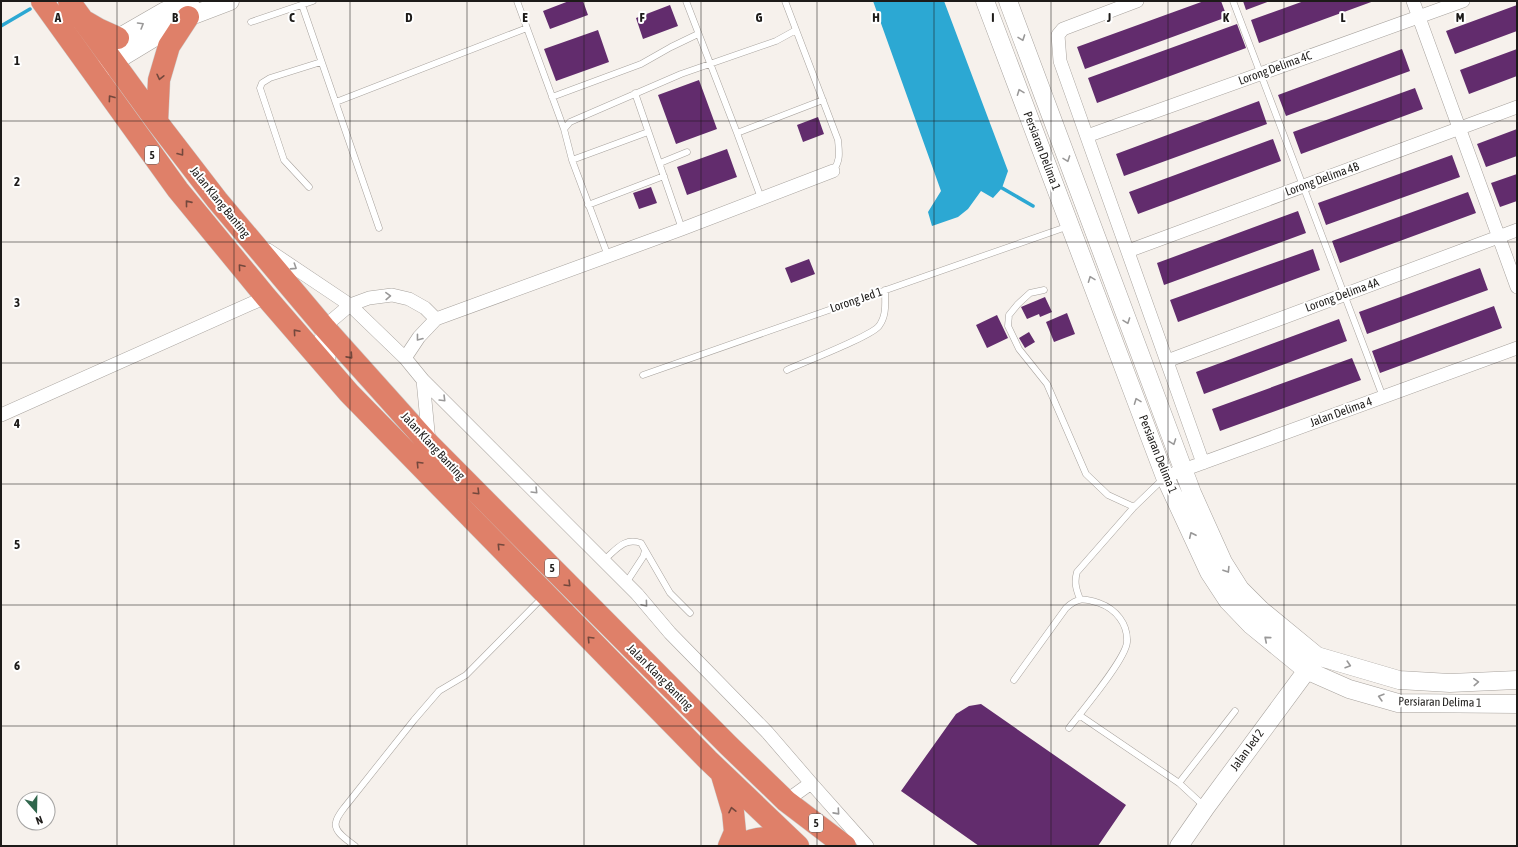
<svg xmlns="http://www.w3.org/2000/svg" width="1518" height="847" font-family="'Asap Condensed',sans-serif">
<rect width="100%" height="100%" fill="#f6f1ec"/>
<!-- water -->
<path fill="#2ca8d3" d="M 873,1 L 944,1 L 1008,171 L 1002,188 L 993,198 L 981,191 L 968,209 L 958,217 L 932,226 L 928,212 L 941,191 Z"/>
<g fill="none" stroke-linecap="round" stroke-linejoin="round">
<!-- stream -->
<path stroke="#2ca8d3" stroke-width="3.5" d="M 1,26 L 30,9
M 1002,188 L 1033,206"/>
</g>
<!-- building -->
<path fill="#622c6d" d="M 569,1 L 583,1 L 588,15 L 550,29 L 543,11 Z
M 1204,1 L 1221,1 L 1227,17 L 1085,69 L 1077,47 Z
M 1243,1 L 1270,1 L 1246,10 Z
M 1304,1 L 1374,1 L 1259,43 L 1251,20 Z
M 670,5 L 678,26 L 643,39 L 636,18 Z
M 1517,5 L 1517,31 L 1455,54 L 1446,31 Z
M 1237,24 L 1246,48 L 1097,103 L 1088,78 Z
M 598,30 L 609,62 L 556,81 L 544,49 Z
M 1402,49 L 1410,71 L 1286,116 L 1278,95 Z
M 1517,49 L 1517,76 L 1469,94 L 1460,70 Z
M 699,80 L 717,129 L 676,144 L 658,95 Z
M 1415,88 L 1423,109 L 1301,154 L 1293,132 Z
M 1259,101 L 1267,124 L 1124,176 L 1116,154 Z
M 818,117 L 824,134 L 803,142 L 797,125 Z
M 1517,129 L 1517,156 L 1486,167 L 1477,144 Z
M 1273,139 L 1281,161 L 1138,214 L 1129,192 Z
M 727,149 L 737,177 L 687,195 L 677,167 Z
M 1452,155 L 1460,177 L 1326,225 L 1318,203 Z
M 1517,174 L 1517,201 L 1500,207 L 1491,183 Z
M 651,187 L 657,203 L 639,209 L 633,193 Z
M 1468,192 L 1476,213 L 1340,263 L 1332,241 Z
M 1298,211 L 1306,233 L 1164,285 L 1157,263 Z
M 1313,249 L 1320,270 L 1178,322 L 1170,300 Z
M 809,259 L 815,274 L 791,283 L 785,268 Z
M 1480,268 L 1488,290 L 1367,334 L 1359,312 Z
M 1045,297 L 1052,312 L 1040,317 L 1039,314 L 1027,319 L 1021,307 Z
M 1494,306 L 1502,328 L 1380,373 L 1372,351 Z
M 1067,313 L 1075,334 L 1054,342 L 1046,322 Z
M 997,315 L 1008,338 L 987,348 L 976,325 Z
M 1339,319 L 1347,341 L 1204,394 L 1196,372 Z
M 1029,332 L 1035,342 L 1025,348 L 1019,338 Z
M 1352,358 L 1361,380 L 1220,431 L 1212,409 Z
M 981,704 L 1126,805 L 1098,846 L 979,846 L 901,791 L 956,714 L 969,706 Z"/>
<g fill="none" stroke-linecap="round" stroke-linejoin="round">
<!-- lane casing -->
<g stroke="#a7a29d" stroke-width="7">
<path id="lane" d="M 517,1 L 564,129
M 686,1 L 737,133 L 761,198
M 785,1 L 838,140 C 839,152 841,160 833,171
M 1233,1 L 1383,397
M 302,5 L 379,228
M 251,22 L 313,1
M 635,93 L 682,229
M 552,97 L 641,64 L 671,47 L 698,34
M 336,102 L 527,28
M 737,133 L 823,100
M 572,160 L 648,132
M 660,163 L 687,152
M 309,187 L 284,160 L 260,88 L 262,83 L 270,78 L 321,62
M 588,205 L 664,176
M 608,256 L 572,160 L 564,129 L 570,122 L 681,74 L 776,41 L 796,30
M 1044,290 L 1030,293 L 1018,304 L 1009,315 L 1008,326 L 1019,349 L 1047,384 L 1086,474 L 1108,495 L 1134,507
M 787,370 C 804,362 870,337 879,326 C 887,315 885,303 885,290
M 643,375 L 1069,226
M 604,560 C 616,550 624,537 641,543 L 670,593 L 690,613
M 626,583 L 643,557 L 645,551
M 1080,599 C 1076,589 1074,582 1077,572 L 1134,507 L 1164,478
M 1014,680 L 1066,608 C 1078,597 1084,598 1099,603 C 1116,609 1128,624 1127,642 C 1126,659 1081,712 1069,728
M 1079,715 L 1179,783 L 1204,806
M 1179,783 L 1235,711
M 355,846 C 349,841 333,832 336,822 C 337,817 341,812 344,808 L 414,720 L 439,691 L 466,675 L 544,596"/>
</g>
<!-- street casing -->
<g stroke="#a7a29d" stroke-width="14">
<path id="street" d="M 1137,1 L 1063,29 L 1058,35 L 1060,61 L 1203,463
M 1413,1 L 1517,287
M 1087,136 L 1463,1
M 268,250 L 350,305 L 405,358 L 423,380 L 637,594 L 670,633 L 767,732 L 811,783 L 867,846
M 1128,251 L 1517,107
M 329,358 L 320,343 L 324,327 L 350,305 L 369,298 L 392,295 L 409,299 L 425,308 L 436,319
M 405,358 L 419,337 L 436,319 L 682,229 L 833,171
M 1167,361 L 1517,230
M 423,380 L 429,442
M 1,415 L 266,297
M 1175,473 L 1517,348
M 786,801 L 811,783"/>
</g>
<!-- secondary casing -->
<g stroke="#a7a29d" stroke-width="19">
<path id="secondary" d="M 985,1 L 1165,477 L 1209,572 L 1228,601 L 1251,625 L 1306,670 L 1349,689 L 1398,703 L 1517,704
M 1008,1 L 1192,493 L 1223,562 L 1240,589 L 1261,610 L 1317,656 L 1399,680 L 1450,683 L 1517,680
M 106,45 L 165,11 L 190,1
M 102,69 L 188,17 L 230,1
M 1179,846 L 1206,807 L 1313,662"/>
</g>
<!-- highway casing -->
<g stroke="#cdcdcc" stroke-width="23">
<path id="highway" d="M 42,1 L 178,190 L 266,297 L 349,393 L 708,760 L 798,846
M 69,1 L 157,122 L 217,200 L 324,327 L 429,444 L 728,745 L 786,801 L 845,846
M 86,22 L 98,29 L 118,38
M 157,122 L 159,80 L 169,46 L 188,17
M 722,775 L 733,812 L 735,832 L 729,846
M 738,846 C 761,834 770,838 795,844"/>
</g>
<!-- lane -->
<use href="#lane" stroke="#fff" stroke-width="6"/>
<!-- street -->
<use href="#street" stroke="#fff" stroke-width="13"/>
<!-- secondary -->
<use href="#secondary" stroke="#fff" stroke-width="18"/>
<!-- highway -->
<use href="#highway" stroke="#df8069" stroke-width="22"/>
</g>
<!-- one-way arrows -->
<defs><path id="oneway-chevron" d="M-2-3.5L2.5 0L-2 3.5" fill="none" stroke-width="1.6" stroke-linecap="round" stroke-linejoin="round"/></defs>
<g stroke="#999898">
<use href="#oneway-chevron" transform="translate(141 25) rotate(-31)"/>
<use href="#oneway-chevron" transform="translate(1022 38) rotate(70)"/>
<use href="#oneway-chevron" transform="translate(1020 92) rotate(-111)"/>
<use href="#oneway-chevron" transform="translate(1067 159) rotate(70)"/>
<use href="#oneway-chevron" transform="translate(294 267) rotate(33)"/>
<use href="#oneway-chevron" transform="translate(1091 279) rotate(-111)"/>
<use href="#oneway-chevron" transform="translate(388 296) rotate(-2)"/>
<use href="#oneway-chevron" transform="translate(1127 321) rotate(70)"/>
<use href="#oneway-chevron" transform="translate(419 338) rotate(128)"/>
<use href="#oneway-chevron" transform="translate(443 399) rotate(45)"/>
<use href="#oneway-chevron" transform="translate(1137 401) rotate(-111)"/>
<use href="#oneway-chevron" transform="translate(1173 442) rotate(70)"/>
<use href="#oneway-chevron" transform="translate(535 491) rotate(45)"/>
<use href="#oneway-chevron" transform="translate(1192 535) rotate(-115)"/>
<use href="#oneway-chevron" transform="translate(1227 570) rotate(58)"/>
<use href="#oneway-chevron" transform="translate(645 604) rotate(50)"/>
<use href="#oneway-chevron" transform="translate(1267 639) rotate(-140)"/>
<use href="#oneway-chevron" transform="translate(1348 665) rotate(17)"/>
<use href="#oneway-chevron" transform="translate(1476 682) rotate(-3)"/>
<use href="#oneway-chevron" transform="translate(1381 697) rotate(-164)"/>
<use href="#oneway-chevron" transform="translate(837 812) rotate(48)"/>
</g>
<g stroke="#74483d">
<use href="#oneway-chevron" transform="translate(160 77) rotate(103)"/>
<use href="#oneway-chevron" transform="translate(111 98) rotate(-126)"/>
<use href="#oneway-chevron" transform="translate(181 153) rotate(52)"/>
<use href="#oneway-chevron" transform="translate(188 203) rotate(-129)"/>
<use href="#oneway-chevron" transform="translate(241 267) rotate(-130)"/>
<use href="#oneway-chevron" transform="translate(296 332) rotate(-131)"/>
<use href="#oneway-chevron" transform="translate(350 356) rotate(48)"/>
<use href="#oneway-chevron" transform="translate(419 464) rotate(-134)"/>
<use href="#oneway-chevron" transform="translate(477 492) rotate(45)"/>
<use href="#oneway-chevron" transform="translate(500 546) rotate(-134)"/>
<use href="#oneway-chevron" transform="translate(568 584) rotate(45)"/>
<use href="#oneway-chevron" transform="translate(590 639) rotate(-134)"/>
<use href="#oneway-chevron" transform="translate(732 810) rotate(-102)"/>
</g>
<!-- grid -->
<path fill="none" stroke="#1d1b19" stroke-width="1" stroke-opacity="0.55" d="M 117,1 L 117,846M 234,1 L 234,846M 350,1 L 350,846M 467,1 L 467,846M 584,1 L 584,846M 701,1 L 701,846M 817,1 L 817,846M 934,1 L 934,846M 1051,1 L 1051,846M 1168,1 L 1168,846M 1284,1 L 1284,846M 1401,1 L 1401,846M 1,121 L 1517,121M 1,242 L 1517,242M 1,363 L 1517,363M 1,484 L 1517,484M 1,605 L 1517,605M 1,726 L 1517,726"/>
<g text-anchor="middle" stroke-width="4" stroke-linejoin="round" paint-order="stroke">
<!-- shield labels -->
<g fill="#fff" stroke="#615f5e" stroke-width="1">
<rect x="145" y="146" width="14" height="18" rx="3"/>
<rect x="545" y="559" width="14" height="18" rx="3"/>
<rect x="809" y="814" width="14" height="18" rx="3"/>
</g>
<g font-size="11" font-weight="bold" fill="#1d1b19">
<text x="152" y="159">5</text>
<text x="552" y="572">5</text>
<text x="816" y="827">5</text>
</g>
<!-- street labels -->
<g font-size="12" fill="#1d1b19" stroke="#fff">
<text transform="translate(1275 68) rotate(-20)" y="4">Lorong Delima 4C</text>
<text transform="translate(1042 151) rotate(69)" y="4">Persiaran Delima 1</text>
<text transform="translate(1322 179) rotate(-20)" y="4">Lorong Delima 4B</text>
<text transform="translate(220 202) rotate(51)" y="4">Jalan Klang Banting</text>
<text transform="translate(1342 295) rotate(-20)" y="4">Lorong Delima 4A</text>
<text transform="translate(856 300) rotate(-19)" y="4">Lorong Jed 1</text>
<text transform="translate(1341 412) rotate(-20)" y="4">Jalan Delima 4</text>
<text transform="translate(433 446) rotate(47)" y="4">Jalan Klang Banting</text>
<text transform="translate(1158 454) rotate(68)" y="4">Persiaran Delima 1</text>
<text transform="translate(660 677) rotate(45)" y="4">Jalan Klang Banting</text>
<text transform="translate(1440 702) rotate(1)" y="4">Persiaran Delima 1</text>
<text transform="translate(1247 750) rotate(-54)" y="4">Jalan Jed 2</text>
</g>
</g>
<g font-size="13" text-anchor="middle" font-weight="bold" fill="#1d1b19" stroke="#fff" stroke-width="4" stroke-linejoin="round" paint-order="stroke">
<text x="58" y="22">A</text>
<text x="175" y="22">B</text>
<text x="292" y="22">C</text>
<text x="409" y="22">D</text>
<text x="525" y="22">E</text>
<text x="642" y="22">F</text>
<text x="759" y="22">G</text>
<text x="876" y="22">H</text>
<text x="993" y="22">I</text>
<text x="1109" y="22">J</text>
<text x="1226" y="22">K</text>
<text x="1343" y="22">L</text>
<text x="1460" y="22">M</text>
<text x="17" y="65">1</text>
<text x="17" y="186">2</text>
<text x="17" y="307">3</text>
<text x="17" y="428">4</text>
<text x="17" y="549">5</text>
<text x="17" y="670">6</text>
</g>
<!-- border -->
<rect width="1518" height="847" fill="none" stroke="#1d1b19" stroke-width="4"/>
<!-- north arrow -->
<g transform="translate(36 811) rotate(160)"><circle r="19" fill="#ffffff" stroke="#a5a4a3"/>
<path d="M0-3L7 15L0 10L-7 15Z" fill="#30664c"/>
<text y="-6" font-size="11" font-weight="bold" text-anchor="middle" fill="#1d1b19">N</text>
</g>
</svg>
